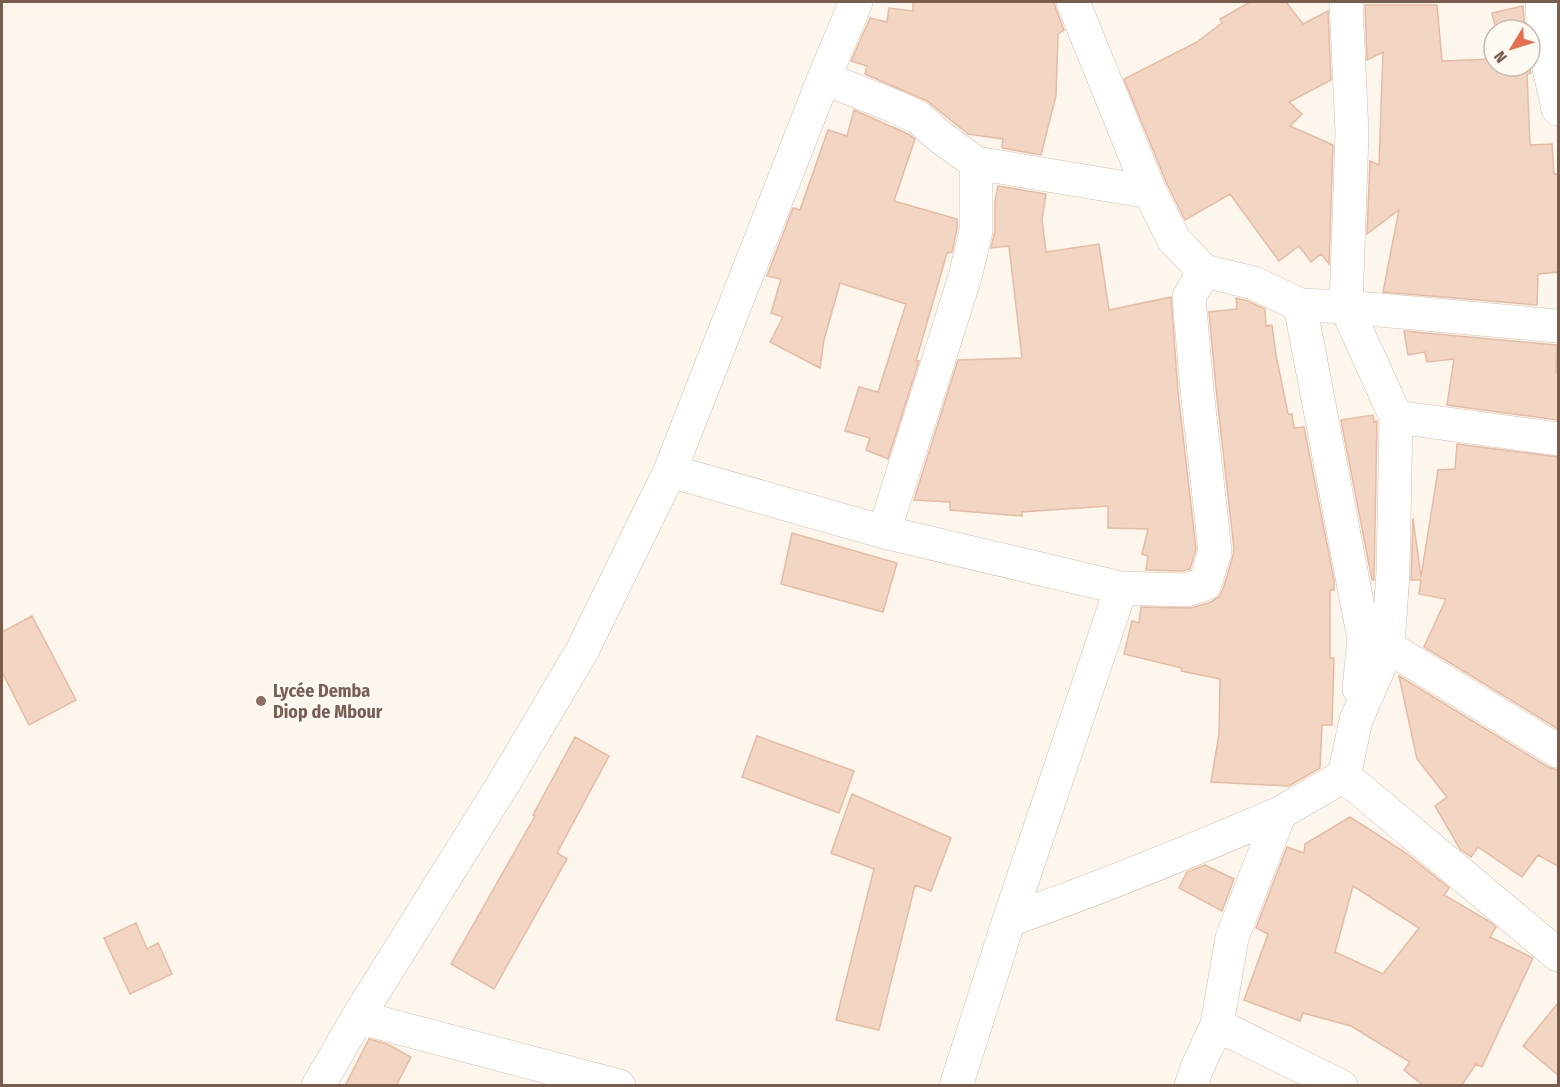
<svg xmlns="http://www.w3.org/2000/svg" width="1560" height="1087" font-family="'Fira Sans Condensed',sans-serif">
<rect width="100%" height="100%" fill="#fdf6ec"/>
<!-- building -->
<path fill="#f3d5c3" stroke="#e6bba3" stroke-width="1.5" fill-rule="evenodd" d="M 913,2 L 1054,2 L 1056,9 L 1064,30 L 1058,34 L 1056,96 L 1041,155 L 1002,148 L 1003,139 L 968,134 L 927,101 L 865,74 L 867,66 L 851,61 L 870,18 L 887,22 L 889,8 L 913,11 Z
M 1250,2 L 1286,2 L 1303,24 L 1328,11 L 1331,80 L 1289,102 L 1302,114 L 1290,126 L 1333,145 L 1329,264 L 1321,254 L 1311,262 L 1299,246 L 1279,261 L 1230,194 L 1185,220 L 1167,184 L 1124,79 L 1197,42 L 1222,23 L 1220,19 Z
M 1365,5 L 1437,5 L 1442,61 L 1494,59 L 1494,66 L 1529,66 L 1531,73 L 1527,74 L 1530,145 L 1552,144 L 1554,174 L 1558,174 L 1558,272 L 1538,274 L 1537,305 L 1383,292 L 1399,210 L 1367,234 L 1370,161 L 1379,165 L 1383,52 L 1367,60 Z
M 1523,6 L 1525,30 L 1496,30 L 1492,13 Z
M 854,110 L 908,134 L 915,139 L 894,201 L 957,219 L 957,229 L 952,252 L 947,253 L 916,361 L 919,361 L 888,459 L 866,450 L 870,438 L 845,431 L 859,387 L 878,392 L 906,304 L 840,283 L 824,340 L 820,368 L 770,342 L 783,317 L 771,313 L 781,279 L 767,276 L 793,208 L 800,210 L 828,130 L 847,136 Z
M 998,186 L 1046,194 L 1042,219 L 1046,252 L 1099,244 L 1109,310 L 1171,297 L 1178,392 L 1196,549 L 1190,569 L 1183,571 L 1146,570 L 1148,556 L 1142,554 L 1148,529 L 1108,528 L 1108,506 L 1022,512 L 1022,516 L 950,510 L 950,502 L 914,500 L 958,360 L 1022,358 L 1009,246 L 991,248 L 995,231 L 995,201 Z
M 1236,298 L 1248,301 L 1265,309 L 1266,326 L 1272,325 L 1276,355 L 1288,414 L 1292,414 L 1294,428 L 1304,427 L 1334,580 L 1334,590 L 1330,590 L 1330,658 L 1334,658 L 1332,725 L 1322,725 L 1320,768 L 1289,786 L 1211,782 L 1219,734 L 1220,679 L 1181,671 L 1182,668 L 1124,654 L 1132,621 L 1139,623 L 1141,607 L 1191,608 L 1211,602 L 1219,597 L 1223,589 L 1233,556 L 1234,549 L 1216,388 L 1209,312 L 1237,309 Z
M 1404,331 L 1557,345 L 1556,372 L 1558,372 L 1558,420 L 1447,405 L 1454,359 L 1427,362 L 1425,352 L 1408,355 Z
M 1373,415 L 1374,422 L 1377,421 L 1374,580 L 1372,580 L 1341,420 Z
M 1457,444 L 1558,457 L 1558,729 L 1424,647 L 1446,599 L 1419,594 L 1421,580 L 1411,580 L 1413,518 L 1421,577 L 1438,470 L 1455,469 Z
M 792,533 L 897,563 L 883,612 L 781,584 Z
M 32,616 L 76,700 L 29,725 L 2,672 L 2,632 Z
M 1399,676 L 1548,767 L 1558,770 L 1558,866 L 1538,855 L 1522,877 L 1478,847 L 1471,857 L 1460,849 L 1435,806 L 1447,797 L 1417,759 Z
M 757,736 L 854,771 L 839,813 L 742,777 Z
M 575,737 L 609,756 L 557,853 L 567,859 L 494,989 L 451,964 L 535,816 L 533,815 Z
M 852,794 L 951,838 L 931,891 L 915,885 L 879,1030 L 836,1020 L 874,869 L 831,853 Z
M 1350,817 L 1406,853 L 1449,888 L 1444,895 L 1487,920 L 1496,927 L 1490,937 L 1533,958 L 1482,1067 L 1476,1064 L 1461,1086 L 1424,1086 L 1404,1070 L 1410,1062 L 1351,1026 L 1303,1013 L 1300,1021 L 1244,1000 L 1268,934 L 1256,928 L 1287,847 L 1304,853 L 1305,844 ZM 1353,886 L 1419,928 L 1383,974 L 1335,952 Z
M 1205,865 L 1234,879 L 1222,911 L 1179,888 L 1187,872 Z
M 136,923 L 147,949 L 158,943 L 172,974 L 130,994 L 104,938 Z
M 1558,1003 L 1558,1075 L 1523,1046 Z
M 369,1039 L 387,1044 L 411,1057 L 396,1086 L 345,1086 Z"/>
<g fill="none" stroke-linecap="round" stroke-linejoin="round">
<!-- minor casing -->
<g stroke="#d1beb0" stroke-width="34">
<path id="minor" d="M 1073,2 L 1150,192 L 1174,240 L 1204,271 L 1254,283 L 1300,305 L 1346,307 L 1558,326
M 1542,2 L 1544,45 L 1558,109
M 824,78 L 896,107 L 919,118 L 939,136 L 976,163 L 976,231 L 965,277 L 884,532
M 976,163 L 1150,192
M 1300,305 L 1364,639 L 1359,689
M 1396,417 L 1558,439
M 670,471 L 884,532 L 1121,588 L 1186,590 L 1205,584 L 1215,551 L 1197,390 L 1189,297 L 1204,271
M 1388,647 L 1558,751
M 1344,776 L 1558,955
M 1009,920 C 1101,888 1191,851 1280,813
M 358,1017 L 619,1086
M 1217,1025 L 1341,1086
M 318,1086 L 358,1017 L 505,781 L 582,651 L 670,471 L 824,78 L 856,2
M 956,1086 L 1009,920 L 1121,588
M 1191,1086 L 1197,1068 L 1217,1025 L 1232,938 L 1280,813 L 1344,776 L 1356,720 L 1388,647 L 1393,572 L 1396,417 L 1346,307 L 1352,133 L 1346,2"/>
</g>
<!-- minor -->
<use href="#minor" stroke="#fff" stroke-width="33"/>
</g>
<!-- markers -->
<circle fill="#8d6e63" stroke="#fffaf3" stroke-width="2" cx="261" cy="701" r="6"/>
<g text-anchor="middle" stroke-width="5" stroke-linejoin="round" paint-order="stroke">
<!-- education labels -->
<g font-size="18" font-weight="bold" fill="#785e54" stroke="#fffaf3" text-anchor="start">
<text x="273" y="697">Lycée Demba<tspan x="273" dy="21">Diop de Mbour</tspan></text>
</g>
</g>
<!-- border -->
<rect width="1560" height="1087" fill="none" stroke="#7a5c4d" stroke-width="6"/>
<!-- north arrow -->
<g transform="translate(1512 48) rotate(232)"><circle r="28" fill="#fffaf3" stroke="#cabbb1" stroke-width="1.5"/>
<path d="M0-4.5L10 22L0 15L-10 22Z" fill="#e76f51"/>
<text y="-9" font-size="16" font-weight="bold" text-anchor="middle" fill="#7a5c4d">N</text>
</g>
</svg>
